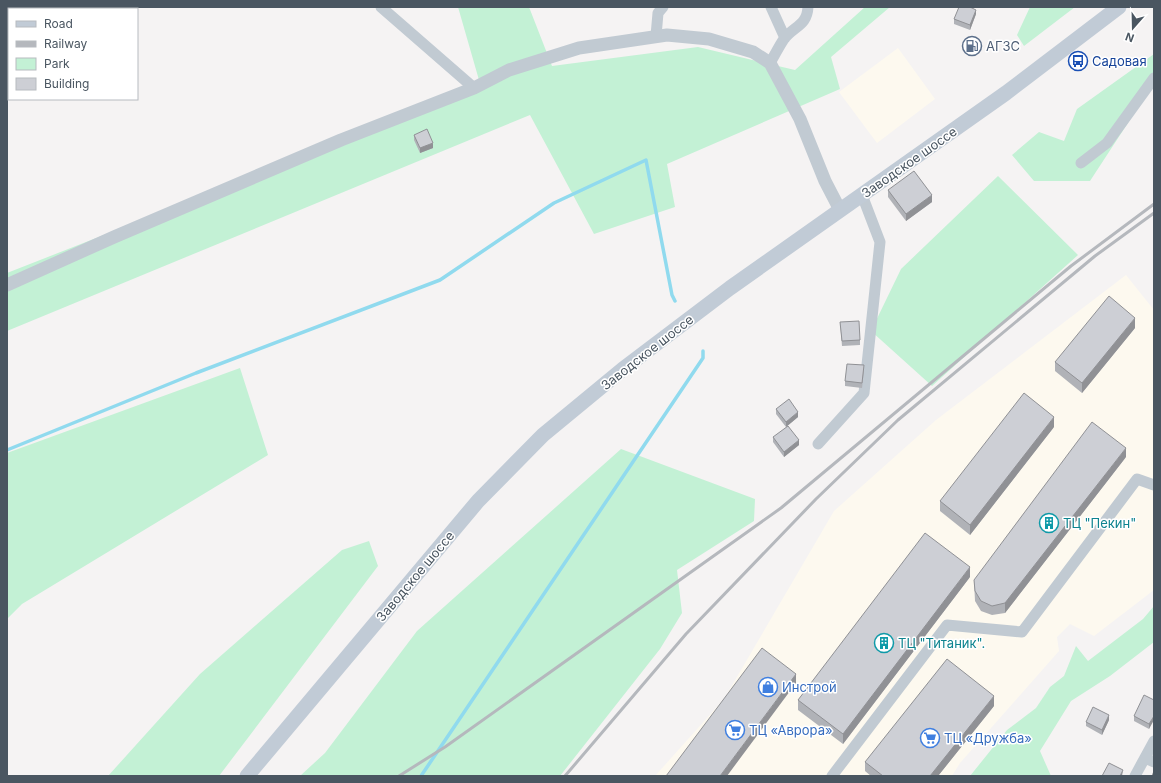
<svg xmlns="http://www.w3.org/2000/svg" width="1161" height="783" font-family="Inter,sans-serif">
<rect width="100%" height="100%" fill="#f5f3f3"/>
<!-- commercial -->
<path fill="#fdf9ef" d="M 898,48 L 935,99 L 877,143 L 839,92 Z
M 1126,275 L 1154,310 L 1154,590 L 1094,636 L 1070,624 L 1057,637 L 1059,651 L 960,763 L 952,776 L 655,776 L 724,699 L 834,511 L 936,420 Z"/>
<!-- green -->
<path fill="#c3f1d5" d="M 458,7 L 529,7 L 552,66 L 698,47 L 795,70 L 865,7 L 890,7 L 831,57 L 840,89 L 667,164 L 675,207 L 594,234 L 530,115 L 7,331 L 7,273 L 481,87 Z
M 1030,7 L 1075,7 L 1024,46 L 1017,35 Z
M 1154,54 L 1154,83 L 1090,181 L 1034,181 L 1012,155 L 1039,132 L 1064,141 L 1077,109 Z
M 998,176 L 1078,255 L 932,386 L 871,331 L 901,269 Z
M 240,368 L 268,455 L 22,604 L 7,619 L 7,453 Z
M 621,449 L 755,499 L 754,521 L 677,570 L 682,613 L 660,649 L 560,776 L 300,776 L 325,753 L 417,631 Z
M 369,541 L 378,566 L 219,776 L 108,776 L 200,674 L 342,550 Z
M 1154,606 L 1154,642 L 1110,676 L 1071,701 L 1040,751 L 1051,776 L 970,776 L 1007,730 L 1036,708 L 1050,687 L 1064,676 L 1076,646 L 1088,661 L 1143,619 Z"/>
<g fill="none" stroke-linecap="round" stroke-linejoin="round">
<!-- stream -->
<path stroke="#90daee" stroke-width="3.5" d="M 7,450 L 196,373 L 440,280 L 554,203 L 646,160 L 672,295 L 675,301
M 421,776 L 703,358 L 703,351"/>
<!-- minor -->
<path stroke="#c1cad2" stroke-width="11" d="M 381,7 L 474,88
M 771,7 L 785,38
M 656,36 L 658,13 L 663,7
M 770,63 C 775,55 779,46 784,39 C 794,26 807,26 808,7
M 1081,163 L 1107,143 L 1154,78
M 818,444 L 864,393 L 880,242 L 862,195
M 1145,758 L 1154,762
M 832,776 L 947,625 L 1022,632 L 1137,479 L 1154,485
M 1135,776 L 1154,741"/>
<!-- tertiary -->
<path stroke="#c1cad2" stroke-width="13" d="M 7,285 L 114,237 L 341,140 L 474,88 L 509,70 L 579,48 L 667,35 L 709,39 L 753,52 L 770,63 L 800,119 L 825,181 L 840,210"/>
<!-- secondary -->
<path stroke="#c1cbd6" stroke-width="15" d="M 247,776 L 478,501 L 543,435 L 623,369 L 730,288 L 1006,93 L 1119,7"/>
<!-- rail -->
<path stroke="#b5b8bd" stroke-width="3" d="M 399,776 L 445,747 L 781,508 L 1071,266 L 1154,204
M 565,776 L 686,634 L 816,499 L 898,420 L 1095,256 L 1154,213"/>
</g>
<!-- wall -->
<path fill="#b0b2b7" d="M 976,14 L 970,30 L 954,24 L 954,19 Z
M 414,135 L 433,148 L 420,153 L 414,140 Z
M 888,190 L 932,202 L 906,221 L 888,197 Z
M 840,322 L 860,340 L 860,345 L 842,346 Z
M 1135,328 L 1082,393 L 1055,371 L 1055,362 Z
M 864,370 L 862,388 L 845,386 L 845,381 Z
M 776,409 L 798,417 L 786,427 L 776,414 Z
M 1054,427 L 970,535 L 940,511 L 940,501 Z
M 773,437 L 799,445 L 784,457 L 773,442 Z
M 1126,457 L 1005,613 L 992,615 L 981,611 L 975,601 L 974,580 Z
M 970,577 L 843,744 L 798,710 L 798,700 Z
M 1154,700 L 1149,729 L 1134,721 L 1134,716 Z
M 994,706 L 938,776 L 871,776 L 865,771 L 865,762 Z
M 1109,720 L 1102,735 L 1086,726 L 1086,722 Z"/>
<!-- shaded-wall -->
<path fill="#909195" d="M 976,10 L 976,14 L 970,30 L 970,25 Z
M 433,143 L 433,148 L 420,153 L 420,148 Z
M 932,195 L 932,202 L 906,221 L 906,214 Z
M 1135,318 L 1135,328 L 1082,393 L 1082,383 Z
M 798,412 L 798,417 L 786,427 L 786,422 Z
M 1054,417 L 1054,427 L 970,535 L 970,525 Z
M 799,440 L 799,445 L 784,457 L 784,452 Z
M 1126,448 L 1126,457 L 1005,613 L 1005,603 Z
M 970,567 L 970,577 L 843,744 L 843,734 Z
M 796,674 L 796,683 L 727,776 L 720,776 Z
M 994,696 L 994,706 L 938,776 L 930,776 Z
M 1109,715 L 1109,720 L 1102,735 L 1102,730 Z
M 1154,716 L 1154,720 L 1149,729 L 1149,724 Z
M 1123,770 L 1122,776 L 1120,776 Z"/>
<!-- building -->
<path fill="#cdcfd5" stroke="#909195" d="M 959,7 L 970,7 L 976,10 L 970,25 L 954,19 Z
M 427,129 L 433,143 L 420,148 L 414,135 Z
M 914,171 L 932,195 L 906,214 L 888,190 Z
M 1109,296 L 1135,318 L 1082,383 L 1055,362 Z
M 859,321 L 860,340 L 842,341 L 840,322 Z
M 847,364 L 864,365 L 862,383 L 845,381 Z
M 1024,393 L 1054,417 L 970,525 L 940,501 Z
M 789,399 L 798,412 L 786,422 L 776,409 Z
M 1092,422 L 1126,448 L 1005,603 L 992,606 L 981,601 L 975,591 L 974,580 Z
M 788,426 L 799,440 L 784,452 L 773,437 Z
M 925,533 L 970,567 L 843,734 L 798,700 Z
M 762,648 L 796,674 L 720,776 L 666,776 Z
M 947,659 L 994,696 L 930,776 L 883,776 L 865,762 Z
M 1144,695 L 1154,700 L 1154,716 L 1149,724 L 1134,716 Z
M 1093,707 L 1109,715 L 1102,730 L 1086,722 Z
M 1109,763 L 1123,770 L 1120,776 L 1102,776 Z
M 1154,771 L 1154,776 L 1152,776 Z"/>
<!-- icons -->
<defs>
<g id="fuel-ring" transform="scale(1)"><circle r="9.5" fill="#fff" stroke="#5c6f8a" stroke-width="1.5"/><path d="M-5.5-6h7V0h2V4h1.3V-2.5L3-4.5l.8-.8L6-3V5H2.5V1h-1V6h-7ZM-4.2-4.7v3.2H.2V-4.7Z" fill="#5c6f8a"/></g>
<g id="bus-ring" transform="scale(1)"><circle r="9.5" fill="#fff" stroke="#1a4fb4" stroke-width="1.5"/><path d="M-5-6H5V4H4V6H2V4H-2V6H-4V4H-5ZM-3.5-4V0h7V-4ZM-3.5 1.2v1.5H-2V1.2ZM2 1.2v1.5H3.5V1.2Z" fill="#1a4fb4"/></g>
<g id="building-ring" transform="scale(1)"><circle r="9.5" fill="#fff" stroke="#0f9aa8" stroke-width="1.5"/><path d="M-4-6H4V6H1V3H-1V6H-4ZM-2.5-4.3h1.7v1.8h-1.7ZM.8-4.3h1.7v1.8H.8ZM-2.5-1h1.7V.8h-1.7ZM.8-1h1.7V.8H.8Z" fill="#0f9aa8"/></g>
<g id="shop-ring" transform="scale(1)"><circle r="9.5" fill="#fff" stroke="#3f7fe0" stroke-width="1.5"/><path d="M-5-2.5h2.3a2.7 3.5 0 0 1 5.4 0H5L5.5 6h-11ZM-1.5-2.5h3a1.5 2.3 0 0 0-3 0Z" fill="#3f7fe0"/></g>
<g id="supermarket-ring" transform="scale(1)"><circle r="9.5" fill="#fff" stroke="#3f7fe0" stroke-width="1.5"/><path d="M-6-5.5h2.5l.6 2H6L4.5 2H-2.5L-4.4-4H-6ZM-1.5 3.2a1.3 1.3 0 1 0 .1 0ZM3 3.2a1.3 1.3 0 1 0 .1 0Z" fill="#3f7fe0"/></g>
</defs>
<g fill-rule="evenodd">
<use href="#fuel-ring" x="972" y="46"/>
<use href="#bus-ring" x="1078" y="61"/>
<use href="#building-ring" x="1049" y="523"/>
<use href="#building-ring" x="884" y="643"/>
<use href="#shop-ring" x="768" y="687"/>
<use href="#supermarket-ring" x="735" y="730"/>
<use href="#supermarket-ring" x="930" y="738"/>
</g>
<g text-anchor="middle" stroke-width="3" stroke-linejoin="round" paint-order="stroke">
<!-- service labels -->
<g font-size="13" fill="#4e5e75" stroke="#fff" text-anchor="start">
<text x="986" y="51">АГЗС</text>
</g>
<!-- transit labels -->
<g font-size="13" fill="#164399" stroke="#fff" text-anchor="start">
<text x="1092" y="66">Садовая</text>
</g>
<!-- street labels -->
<g font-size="13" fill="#4a5661" stroke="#fff">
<text transform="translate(909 162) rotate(-35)" y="5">Заводское шоссе</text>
<text transform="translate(647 352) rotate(-38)" y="5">Заводское шоссе</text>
<text transform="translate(415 576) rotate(-50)" y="5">Заводское шоссе</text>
</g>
<!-- culture labels -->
<g font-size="13" fill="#0d838f" stroke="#fff" text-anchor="start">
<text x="1063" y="528">ТЦ "Пекин"</text>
<text x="898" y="648">ТЦ "Титаник".</text>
</g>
<!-- shop labels -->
<g font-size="13" fill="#366cbe" stroke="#fff" text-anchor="start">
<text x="782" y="692">Инстрой</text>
<text x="749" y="735">ТЦ «Аврора»</text>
<text x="944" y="743">ТЦ «Дружба»</text>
</g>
</g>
<!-- border -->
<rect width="1161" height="783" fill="none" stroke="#4a5661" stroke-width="16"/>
<!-- legend -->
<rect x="8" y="8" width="130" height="92" fill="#ffffff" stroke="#b7bbc0"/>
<rect x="16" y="21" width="20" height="6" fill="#c1cbd6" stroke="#b7bbc0"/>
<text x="44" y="28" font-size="12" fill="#4a5661">Road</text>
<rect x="16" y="41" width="20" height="6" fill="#b5b8bd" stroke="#b7bbc0"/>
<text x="44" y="48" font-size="12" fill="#4a5661">Railway</text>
<rect x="16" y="58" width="20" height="12" fill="#c3f1d5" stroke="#b7bbc0"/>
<text x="44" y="68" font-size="12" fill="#4a5661">Park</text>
<rect x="16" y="78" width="20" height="12" fill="#cdcfd5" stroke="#b7bbc0"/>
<text x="44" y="88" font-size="12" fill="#4a5661">Building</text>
<!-- north arrow -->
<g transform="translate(1133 28) rotate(200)" stroke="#ffffff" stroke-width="3" paint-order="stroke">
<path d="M0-3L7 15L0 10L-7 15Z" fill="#4a5661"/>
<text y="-6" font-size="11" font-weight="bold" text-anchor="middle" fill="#4a5661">N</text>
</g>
</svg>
